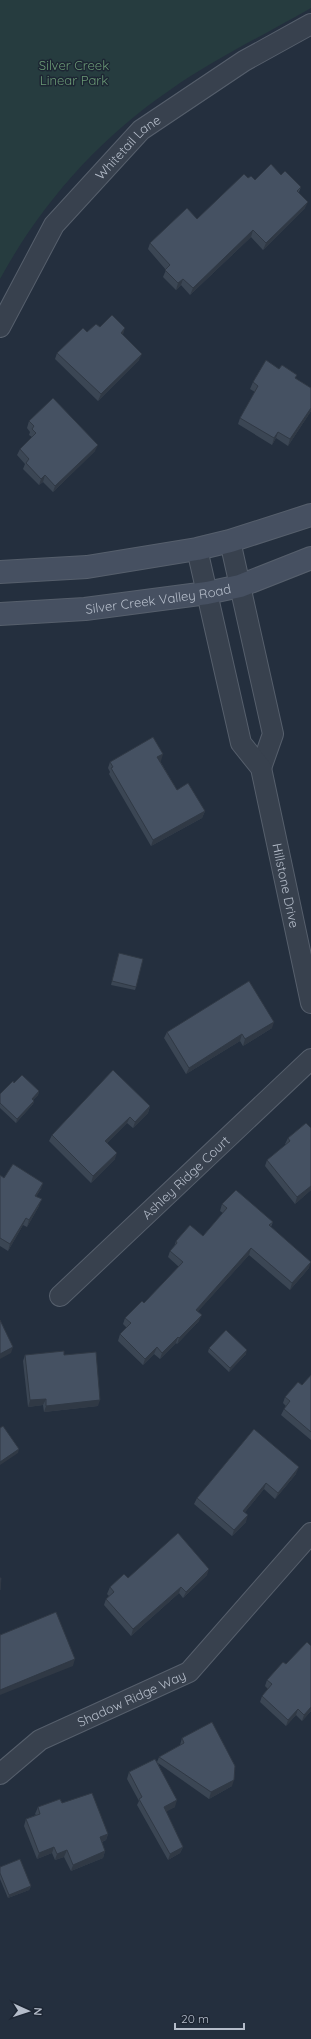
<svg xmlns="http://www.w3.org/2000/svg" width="311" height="2039" font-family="Quicksand,sans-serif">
<rect width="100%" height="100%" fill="#242f3e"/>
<!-- green -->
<path fill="#263c3f" d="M 0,0 L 311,0 L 311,8 C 264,35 214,59 170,90 C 99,138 41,204 0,279 Z"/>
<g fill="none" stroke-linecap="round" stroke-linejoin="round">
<!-- street casing -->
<g stroke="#565f6c" stroke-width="22">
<g id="street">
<path id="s1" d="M 0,327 L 54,225 L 141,130 L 244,61 L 311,24"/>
<path d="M 230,541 L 273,734 L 261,768"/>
<path id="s2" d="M 197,549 L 241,743 L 261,768 L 311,1003"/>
<path id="s3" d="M 60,1296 L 311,1059"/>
<path id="s4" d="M 0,1774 L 40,1740 L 189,1672 L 311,1533"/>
</g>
</g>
<!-- secondary casing -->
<g stroke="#565f6c" stroke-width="24">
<g id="secondary">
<path d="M 0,572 L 87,567 L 197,549 L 230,541 L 311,515"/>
<path id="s5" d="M 0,614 L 85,609 L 207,593 L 240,586 L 311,558"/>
</g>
</g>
<!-- street -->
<use href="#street" stroke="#38414e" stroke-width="20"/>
<!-- secondary -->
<use href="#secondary" stroke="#465061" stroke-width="22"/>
</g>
<!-- wall -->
<path fill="#3b4654" d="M 281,175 L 301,187 L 299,192 L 305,208 L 263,250 L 251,237 L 190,295 L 181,285 L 176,290 L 163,277 L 166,270 L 148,249 L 150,243 L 197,219 L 248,178 L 255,180 Z
M 100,327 L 123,335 L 139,360 L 98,401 L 55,359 L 57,353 L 87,332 Z
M 296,379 L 311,388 L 311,411 L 288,446 L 276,438 L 272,445 L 238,424 L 240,418 L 255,392 L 250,389 L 253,382 Z
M 29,421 L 95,451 L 53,492 L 43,482 L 39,485 L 23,469 L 25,464 L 17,455 L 20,449 L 32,437 L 29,435 L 30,432 L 27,428 Z
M 160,761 L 177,790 L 205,811 L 202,818 L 151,846 L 109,774 L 110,772 L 108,768 L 110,762 L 161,761 Z
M 119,953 L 136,987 L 135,990 L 111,985 Z
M 272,1028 L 243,1046 L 240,1041 L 186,1074 L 164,1038 L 167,1032 Z
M 14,1083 L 39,1091 L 38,1095 L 33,1100 L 34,1101 L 33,1104 L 16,1123 L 0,1108 L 0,1094 Z
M 150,1106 L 148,1113 L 133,1128 L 127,1123 L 107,1143 L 115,1159 L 91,1183 L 49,1141 L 52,1135 Z
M 306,1123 L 311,1190 L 295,1204 L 265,1166 L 267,1160 L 286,1145 L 285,1144 L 288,1138 Z
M 0,1175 L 4,1178 L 41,1189 L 36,1196 L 39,1206 L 27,1227 L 23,1225 L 8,1251 L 0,1246 Z
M 222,1204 L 273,1222 L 271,1227 L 309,1268 L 290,1290 L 249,1255 L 198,1311 L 199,1321 L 177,1344 L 176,1343 L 160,1359 L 154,1354 L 143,1365 L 118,1341 L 120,1334 L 127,1328 L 123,1324 L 125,1318 L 144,1303 L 179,1267 L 168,1257 L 170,1251 L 174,1247 L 176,1241 L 203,1236 L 223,1213 L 220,1211 Z
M 209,1348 L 246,1354 L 229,1372 L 208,1352 Z
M 25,1355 L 64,1355 L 98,1406 L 44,1412 L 43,1405 L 28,1407 L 23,1361 Z
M 311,1375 L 311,1440 L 281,1415 L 284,1409 L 286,1406 L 283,1403 L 285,1397 L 302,1385 Z
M 296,1474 L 275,1499 L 264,1489 L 245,1512 L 246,1522 L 232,1536 L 194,1504 L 197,1498 Z
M 207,1575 L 183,1598 L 179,1593 L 131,1636 L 104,1605 L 106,1599 L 109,1596 L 107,1594 L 110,1587 L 128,1578 Z
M 267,1680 L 311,1711 L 302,1721 L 296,1715 L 286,1726 L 260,1702 L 262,1696 L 268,1689 L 265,1686 Z
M 182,1738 L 232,1786 L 209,1799 L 158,1763 L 175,1807 L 166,1811 L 183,1847 L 180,1853 L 168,1860 L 137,1805 L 139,1801 L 127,1779 L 129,1772 L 157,1762 L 159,1757 L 180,1745 Z
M 62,1803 L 108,1834 L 106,1840 L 102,1842 L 105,1851 L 103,1858 L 71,1871 L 64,1857 L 55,1860 L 52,1853 L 37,1859 L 24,1826 L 26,1819 L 36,1815 L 35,1814 L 38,1807 Z
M 0,1867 L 31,1886 L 29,1890 L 8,1898 L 0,1879 Z"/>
<!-- shaded-wall -->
<path fill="#303945" d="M 308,202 L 305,208 L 263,250 L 266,243 Z
M 253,230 L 251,237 L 190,295 L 193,288 Z
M 183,279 L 181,285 L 176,290 L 178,283 Z
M 125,328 L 123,335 L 121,333 Z
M 142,354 L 139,360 L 98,401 L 101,394 Z
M 311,408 L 311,411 L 288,446 L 290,439 Z
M 278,432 L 276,438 L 272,445 L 274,438 Z
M 98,445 L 95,451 L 53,492 L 55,486 Z
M 45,475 L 43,482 L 39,485 L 41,479 Z
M 163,754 L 161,761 L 155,764 L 157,757 Z
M 205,811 L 202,818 L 151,846 L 153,840 Z
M 274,1022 L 272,1028 L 243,1046 L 245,1039 Z
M 242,1034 L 240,1041 L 186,1074 L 189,1068 Z
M 39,1091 L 38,1095 L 31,1102 L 32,1099 Z
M 34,1101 L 33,1104 L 16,1123 L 17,1119 Z
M 150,1106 L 148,1113 L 133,1128 L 135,1122 Z
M 130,1117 L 127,1123 L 103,1147 L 105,1141 Z
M 117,1153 L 115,1159 L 91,1183 L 93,1176 Z
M 43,1183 L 41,1189 L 33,1202 L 35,1196 Z
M 311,1186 L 311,1190 L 295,1204 L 297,1197 Z
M 42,1199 L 39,1206 L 27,1227 L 29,1220 Z
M 26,1218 L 23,1225 L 8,1251 L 10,1244 Z
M 251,1248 L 249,1255 L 194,1316 L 196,1310 Z
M 311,1262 L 309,1268 L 290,1290 L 292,1283 Z
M 202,1315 L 199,1321 L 177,1344 L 179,1338 Z
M 178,1337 L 176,1343 L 160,1359 L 162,1353 Z
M 13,1347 L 11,1353 L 0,1359 L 0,1354 Z
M 157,1347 L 154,1354 L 143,1365 L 145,1359 Z
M 247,1350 L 246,1354 L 229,1372 L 230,1368 Z
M 46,1399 L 43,1405 L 28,1407 L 30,1400 Z
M 100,1400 L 98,1406 L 44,1412 L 46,1406 Z
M 19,1449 L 18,1453 L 0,1465 L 0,1462 Z
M 299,1467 L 296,1474 L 275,1499 L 278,1493 Z
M 266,1483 L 264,1489 L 241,1517 L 243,1511 Z
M 248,1515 L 246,1522 L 232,1536 L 234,1530 Z
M 209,1569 L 207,1575 L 183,1598 L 186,1592 Z
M 181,1587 L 179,1593 L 131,1636 L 133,1629 Z
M 75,1659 L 73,1666 L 0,1695 L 0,1690 Z
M 311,1707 L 311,1711 L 302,1721 L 304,1715 Z
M 298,1709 L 296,1715 L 286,1726 L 288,1720 Z
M 234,1780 L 232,1786 L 209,1799 L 211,1792 Z
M 177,1800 L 175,1807 L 162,1814 L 164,1807 Z
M 108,1834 L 106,1840 L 97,1843 L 100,1837 Z
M 54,1847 L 52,1853 L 37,1859 L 39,1853 Z
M 183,1847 L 180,1853 L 168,1860 L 170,1854 Z
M 67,1850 L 64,1857 L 55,1860 L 57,1854 Z
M 105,1851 L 103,1858 L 71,1871 L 73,1865 Z
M 31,1886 L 29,1890 L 8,1898 L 9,1895 Z"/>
<!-- building -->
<path fill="#455162" stroke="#303945" d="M 271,164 L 281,175 L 285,171 L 301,187 L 297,191 L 308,202 L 266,243 L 253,230 L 193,288 L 183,279 L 178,283 L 165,270 L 170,265 L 150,243 L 187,208 L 197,219 L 244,174 L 248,178 L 251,176 L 255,180 Z
M 112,315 L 125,328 L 121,333 L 142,354 L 101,394 L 57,353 L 83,328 L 87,332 L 96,324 L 100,327 Z
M 266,360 L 279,369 L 282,365 L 297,375 L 295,378 L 311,388 L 311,408 L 290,439 L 278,432 L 274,438 L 240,418 L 258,386 L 253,382 Z
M 53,398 L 98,445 L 55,486 L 45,475 L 41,479 L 26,463 L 29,459 L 20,449 L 36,433 L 32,429 L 34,426 L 29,421 Z
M 153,737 L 163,754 L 157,757 L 177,790 L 188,783 L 205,811 L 153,840 L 111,768 L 113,767 L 110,762 Z
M 119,953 L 143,959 L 136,987 L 112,981 Z
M 249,981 L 274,1022 L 245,1039 L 242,1034 L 189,1068 L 167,1032 Z
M 113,1070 L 150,1106 L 135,1122 L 130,1117 L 105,1141 L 117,1153 L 93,1176 L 52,1135 Z
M 22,1075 L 39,1091 L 32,1099 L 34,1101 L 17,1119 L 0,1103 L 0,1094 L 13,1081 L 14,1083 Z
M 306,1123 L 311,1128 L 311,1186 L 297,1197 L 267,1160 L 290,1141 L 288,1138 Z
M 13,1164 L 43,1183 L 35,1196 L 42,1199 L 29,1220 L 26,1218 L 10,1244 L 0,1238 L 0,1175 L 4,1178 Z
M 236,1190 L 273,1222 L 269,1225 L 311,1262 L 292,1283 L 251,1248 L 196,1310 L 202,1315 L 179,1338 L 178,1337 L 162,1353 L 157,1347 L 145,1359 L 120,1334 L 131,1323 L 125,1318 L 142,1301 L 144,1303 L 183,1262 L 170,1251 L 177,1243 L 176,1241 L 190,1225 L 203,1236 L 227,1208 L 222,1204 Z
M 0,1320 L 13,1347 L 0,1354 Z
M 226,1330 L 247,1350 L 230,1368 L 209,1348 Z
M 64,1351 L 64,1355 L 96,1352 L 100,1400 L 46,1406 L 46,1399 L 30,1400 L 25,1355 Z
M 311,1375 L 311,1432 L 284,1409 L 290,1401 L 285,1397 L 298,1382 L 302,1385 Z
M 3,1426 L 19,1449 L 0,1462 L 0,1428 Z
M 254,1429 L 299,1467 L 278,1493 L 266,1483 L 243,1511 L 248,1515 L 234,1530 L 197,1498 Z
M 178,1533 L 209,1569 L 186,1592 L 181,1587 L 133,1629 L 106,1599 L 114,1592 L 110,1587 L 124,1574 L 128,1578 Z
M 0,1578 L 1,1578 L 0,1590 Z
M 56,1612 L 75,1659 L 0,1690 L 0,1635 Z
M 307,1642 L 311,1646 L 311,1707 L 304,1715 L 298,1709 L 288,1720 L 262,1696 L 272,1684 L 267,1680 L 283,1662 L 286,1664 Z
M 212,1722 L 235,1766 L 234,1780 L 211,1792 L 159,1757 L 184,1743 L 182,1738 Z
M 155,1759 L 177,1800 L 164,1807 L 183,1847 L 170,1854 L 139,1799 L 142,1797 L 129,1772 Z
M 92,1793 L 108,1834 L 100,1837 L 105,1851 L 73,1865 L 67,1850 L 57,1854 L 54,1847 L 39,1853 L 26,1819 L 40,1814 L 38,1807 L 60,1799 L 62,1803 Z
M 20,1859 L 31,1886 L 9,1895 L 0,1873 L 0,1867 Z"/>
<g text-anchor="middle" stroke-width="3" stroke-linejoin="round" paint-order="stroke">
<!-- park labels -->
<g font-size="13" fill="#6b9a76" stroke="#1d2633">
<text x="74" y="70">Silver Creek<tspan x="74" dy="15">Linear Park</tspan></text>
</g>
<!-- street labels -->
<g font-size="13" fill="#b4bcc9" stroke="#1d2633">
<text dy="5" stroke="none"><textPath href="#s1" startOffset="223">Whitetail Lane</textPath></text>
<text dy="5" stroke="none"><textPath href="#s5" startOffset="159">Silver Creek Valley Road</textPath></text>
<text dy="5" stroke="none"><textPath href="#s2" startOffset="351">Hillstone Drive</textPath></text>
<text dy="5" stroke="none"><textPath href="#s3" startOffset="173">Ashley Ridge Court</textPath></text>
<text dy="5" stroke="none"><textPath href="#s4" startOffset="153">Shadow Ridge Way</textPath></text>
</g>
</g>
<!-- north arrow -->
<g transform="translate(28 2011) rotate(93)" stroke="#1d2633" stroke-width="3" paint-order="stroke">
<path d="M0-3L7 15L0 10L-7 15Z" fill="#b4bcc9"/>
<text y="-6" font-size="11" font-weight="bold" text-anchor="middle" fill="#b4bcc9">N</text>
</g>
<!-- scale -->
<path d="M175 2023v6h69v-6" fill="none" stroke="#b4bcc9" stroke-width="2"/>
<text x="181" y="2023" font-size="12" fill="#b4bcc9" stroke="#1d2633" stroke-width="3" paint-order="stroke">20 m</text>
</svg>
